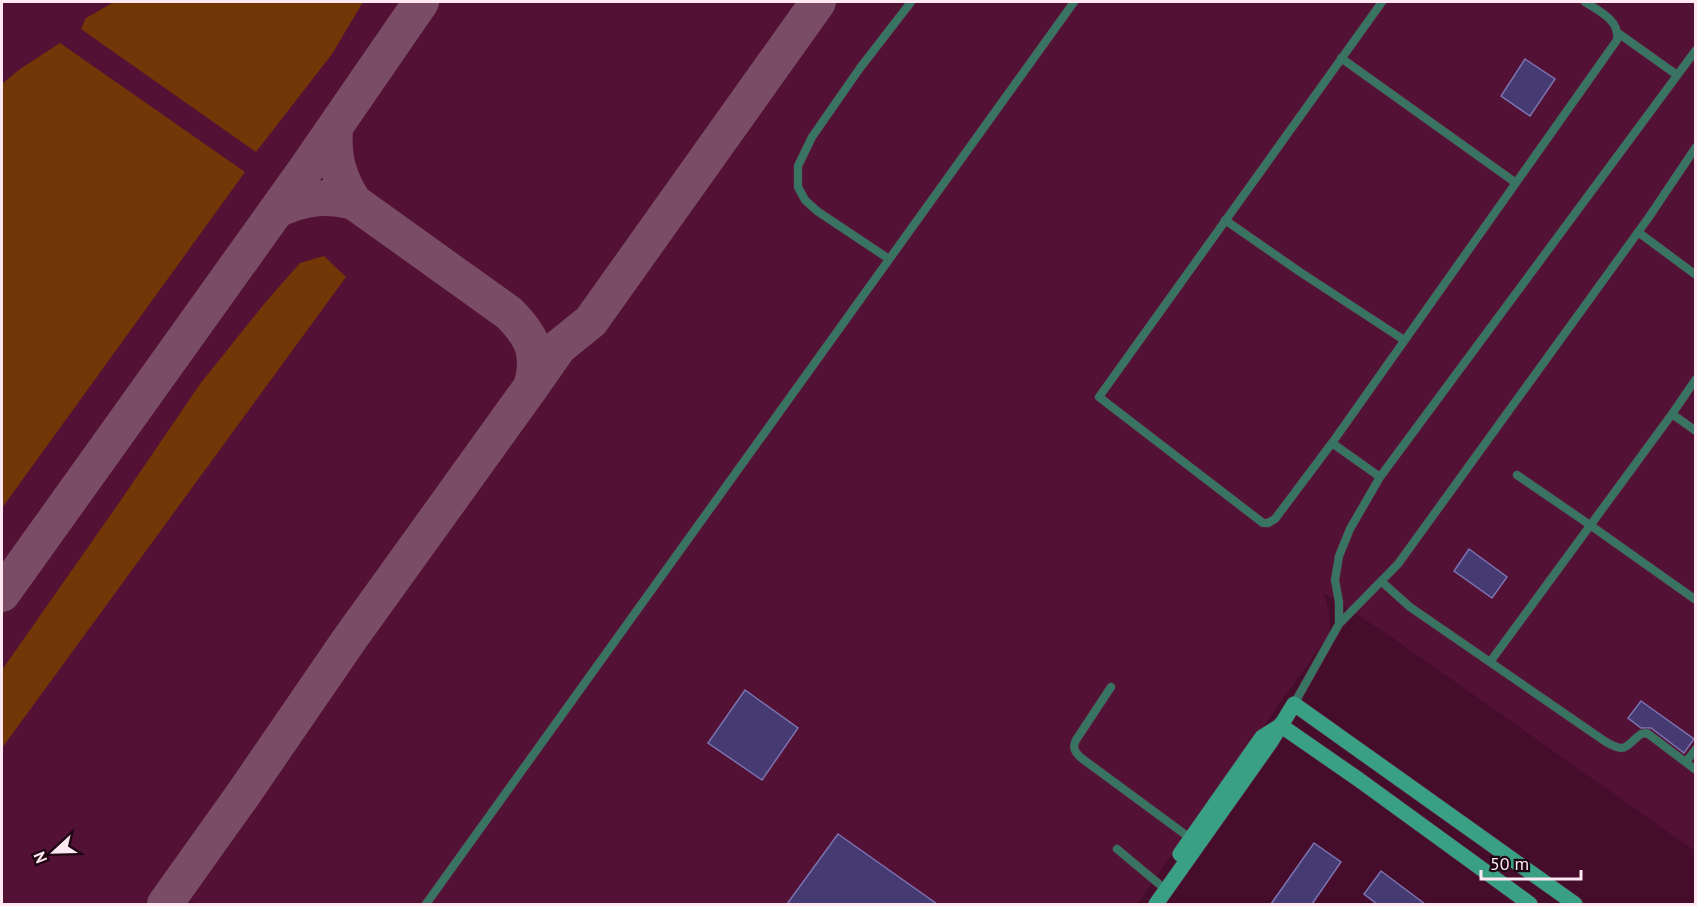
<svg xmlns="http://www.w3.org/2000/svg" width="1697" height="906" font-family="'PT Sans',sans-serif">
<rect width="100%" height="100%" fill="#450c2c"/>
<!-- built -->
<path fill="#521135" d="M 2,2 L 1695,2 L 1695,851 L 1390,636 L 1324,593 L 1329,613 L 1330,633 L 1137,904 L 2,904 Z"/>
<!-- green -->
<path fill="#733607" d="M 114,2 L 363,2 L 332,54 L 256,152 L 81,29 L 86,18 Z
M 60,43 L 245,172 L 2,508 L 2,84 L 20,69 Z
M 324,256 L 346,277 L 2,748 L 2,670 L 121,500 L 200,384 L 264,304 L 300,263 Z"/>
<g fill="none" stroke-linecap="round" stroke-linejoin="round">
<!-- taxiway -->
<path stroke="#7a4c65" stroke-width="36" d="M 354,202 L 509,313 C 532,336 541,354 531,387
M 277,210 C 305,197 324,195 354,202 C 338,177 333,157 335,128
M 2,594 L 306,169 L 421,2
M 165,904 L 242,796 L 349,640 L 531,387 L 559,347 L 591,321 L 818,2"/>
</g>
<!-- building -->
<path fill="#453a72" stroke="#7d73b0" stroke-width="1.5" d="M 1525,59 L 1555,79 L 1530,116 L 1501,96 Z
M 1469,549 L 1507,577 L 1492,598 L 1454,571 Z
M 745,690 L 798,728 L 762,780 L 708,743 Z
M 1641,701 L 1694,739 L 1684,753 L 1651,728 L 1641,728 L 1628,718 Z
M 838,834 L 937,904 L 787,904 Z
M 1314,843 L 1341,862 L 1312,904 L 1271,904 Z
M 1381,871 L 1425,904 L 1377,904 L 1364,894 Z"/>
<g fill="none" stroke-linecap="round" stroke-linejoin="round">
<!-- service casing -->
<g stroke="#5f2b48" stroke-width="9">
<path id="service" d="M 1382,2 L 1099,397 L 1263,523 L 1268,523 L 1275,519 L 1332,443 L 1617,40 C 1620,20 1599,11 1585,2
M 1618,33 L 1677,75
M 1341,58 L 1516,183
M 1225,220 L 1300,272 L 1404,340
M 1638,232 L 1696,275
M 889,259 L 817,211 L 805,200 L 798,187 L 798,166 L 812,137 L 860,68 L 911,2
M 1672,414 L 1696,431
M 1332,443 L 1380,477
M 1517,475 L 1590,525 L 1696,600
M 1382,582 L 1410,607 L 1606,742 C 1627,754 1625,746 1641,734 L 1647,733 L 1696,770
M 1339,624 L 1398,564 L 1649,217 L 1696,147
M 1490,662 L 1672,414 L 1696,379
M 1111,687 L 1076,740 C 1071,749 1077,755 1084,760 L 1190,838
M 1294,704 L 1339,624 L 1339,602 L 1335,580 L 1339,556 L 1350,529 L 1380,477 L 1696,50
M 1686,762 L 1696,749
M 1117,849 L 1159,884
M 426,904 L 1074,2"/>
</g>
<!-- secondary casing -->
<g stroke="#5f2b48" stroke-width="16">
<path id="secondary" d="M 1280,725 L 1358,779 L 1530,904
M 1180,854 L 1262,737 L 1278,727
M 1156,904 L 1270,743 L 1294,704 L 1575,904"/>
</g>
<!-- service -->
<use href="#service" stroke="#397462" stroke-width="8"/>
<!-- secondary -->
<use href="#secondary" stroke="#39a083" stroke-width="15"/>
</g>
<!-- border -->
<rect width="1697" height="906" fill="none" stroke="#fee8f1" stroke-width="6"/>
<!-- north arrow -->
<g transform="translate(54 852) rotate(248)" stroke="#1e0612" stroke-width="4.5" paint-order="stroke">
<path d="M0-4.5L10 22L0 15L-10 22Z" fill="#fee8f1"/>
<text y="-9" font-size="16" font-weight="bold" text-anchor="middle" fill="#fee8f1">N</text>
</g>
<!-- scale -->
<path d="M1481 870v9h100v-9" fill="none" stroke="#fee8f1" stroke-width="3"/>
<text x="1490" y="870" font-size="18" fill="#fee8f1" stroke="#1e0612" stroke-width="4.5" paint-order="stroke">50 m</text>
</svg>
